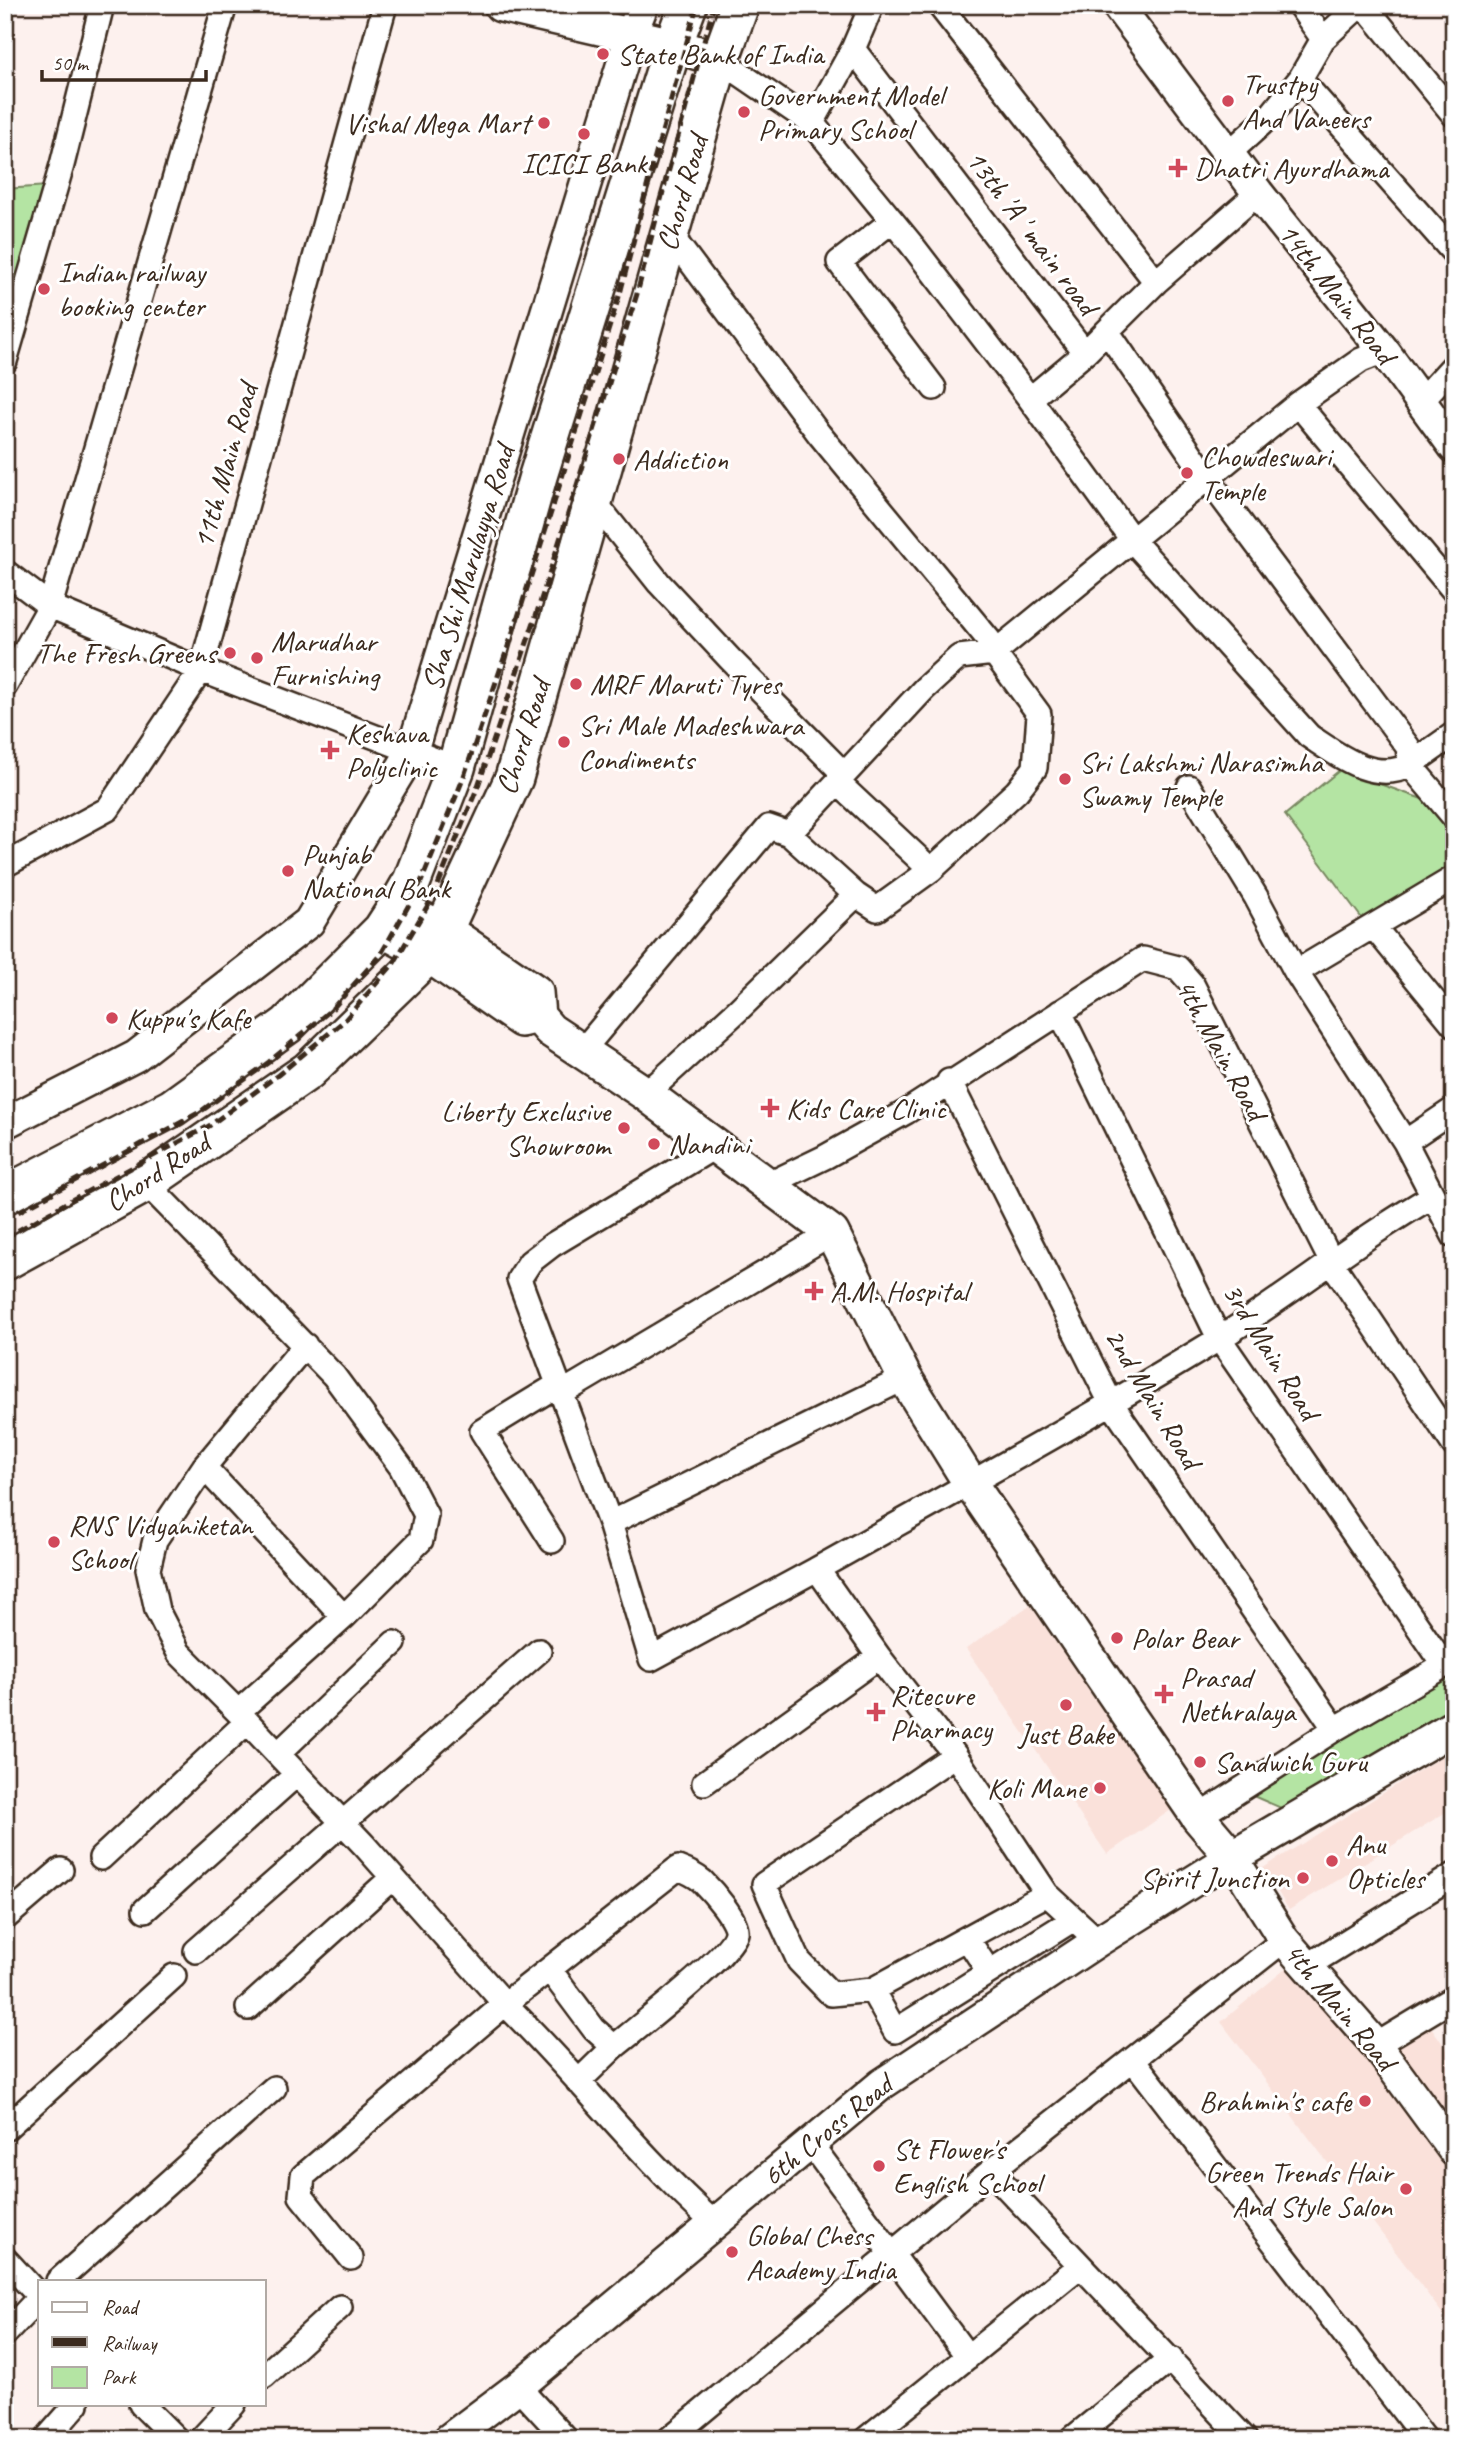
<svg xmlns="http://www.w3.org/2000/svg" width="1459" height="2444" font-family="Caveat,sans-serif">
<rect width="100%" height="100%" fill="#fdf1ee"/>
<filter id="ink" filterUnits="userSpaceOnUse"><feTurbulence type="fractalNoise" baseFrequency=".0143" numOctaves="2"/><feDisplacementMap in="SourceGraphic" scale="14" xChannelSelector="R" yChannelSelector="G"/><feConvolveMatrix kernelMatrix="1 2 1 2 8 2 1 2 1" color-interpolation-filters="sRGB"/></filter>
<g filter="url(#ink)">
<!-- built -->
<path fill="#fae1da" d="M 1030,1605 L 1171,1810 L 1107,1854 L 966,1649 Z
M 1454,1749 L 1454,1807 L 1289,1910 L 1263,1868 Z
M 1289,1966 L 1368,2051 L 1454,2162 L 1454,2329 L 1221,2022 Z
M 1429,2024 L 1454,2060 L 1454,2134 L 1391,2049 Z"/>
<!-- green -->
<path fill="#b4e4a3" stroke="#788760" stroke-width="2" d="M 47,186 L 5,334 L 5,189 Z
M 1340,770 L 1425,800 L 1454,826 L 1454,875 L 1369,928 L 1285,815 Z
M 1454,1664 L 1454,1711 L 1288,1811 L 1244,1792 Z"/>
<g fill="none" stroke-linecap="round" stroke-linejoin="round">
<!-- minor casing -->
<g stroke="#3b2a1e" stroke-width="28">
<path id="minor" d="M 939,5 L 1156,282
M 1299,5 L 1323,39
M 1364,5 L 1454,115
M 853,49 L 1085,353
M 720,60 L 812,123 L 912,245 L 1030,399 L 1133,541 L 1309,736 C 1338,755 1374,784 1410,765 L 1408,747 L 1208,479 L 1107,331
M 1300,79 L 1454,253
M 812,123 L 853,49 L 872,5
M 1229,153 L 1270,116 L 1300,79 L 1323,39 L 1360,5
M 892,221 L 839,262 L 934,388
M 670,234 L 819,434 L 989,640 L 994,653 L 1039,714 L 1035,768 L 1017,791 L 931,870 L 877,909 L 856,895 L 789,834
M 5,361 L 62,165 L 102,5
M 1030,399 L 1085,353 L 1156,282 L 1258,193
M 1421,401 L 1454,365
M 1298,404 L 1454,591
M 593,500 L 659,583 L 730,659 L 844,774
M 5,572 L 50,606 L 201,670 L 456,768
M 5,686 L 50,606 L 225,5
M 1454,734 L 1410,765 L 1454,817
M 837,782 L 931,870
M 1189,787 L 1256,897 L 1296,972 L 1405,1142 L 1433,1196
M 5,865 L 108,809 L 201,670 L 385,5
M 1373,926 L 1454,1025
M 1296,972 L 1454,878
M 1060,1012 L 1219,1338 L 1445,1666
M 583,1050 L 769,827 L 789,834 L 924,689 L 959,657 L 994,653 L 1298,404 L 1361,360 L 1384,351
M 949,1081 L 1111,1403 L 1335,1729
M 646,1094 L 738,1010 L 856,895
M 1405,1142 L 1454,1109
M 716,1146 L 552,1245 L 530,1262 L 519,1279 L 610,1523 L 651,1659 L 817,1569
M 146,1183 L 334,1376 L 401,1467 L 426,1515 L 421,1540 L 344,1617 L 238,1712 L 364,1845 L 505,2004 L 303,2176 L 301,2196 L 351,2258
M 769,1184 L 825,1157 L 906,1112 L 1143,959 L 1178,968 L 1192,984 L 1332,1263 L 1454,1445
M 562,1393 L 832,1233
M 204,1467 L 344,1617
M 610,1523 L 905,1378
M 552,1541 L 482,1431 L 559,1384
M 238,1712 L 179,1653 L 157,1610 L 148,1569 L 155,1540 L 204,1467 L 305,1345
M 278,1754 L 394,1643
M 955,1755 L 764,1884 L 799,1961 L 831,1994 L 872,1990 L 1047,1894
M 704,1783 L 879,1657
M 1198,1817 L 1335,1729 L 1454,1660
M 101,1858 L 247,1722
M 145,1910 L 297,1774
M 5,1918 L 61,1870
M 967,1938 L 989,1972
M 1098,1941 L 1047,1894 L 955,1755 L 879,1657 L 817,1569 C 951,1494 1086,1420 1217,1340 C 1291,1294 1358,1239 1433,1196 L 1454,1236
M 196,1951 L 539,1651
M 1307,1966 L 1454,1875
M 550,1970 L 594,2029 L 614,2047 L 578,2082
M 872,1990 L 895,2031 L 1074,1919
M 248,2008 L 392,1878
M 1376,2045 L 1454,1998
M 614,2047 C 635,2030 732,1954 736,1933 C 739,1921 711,1890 702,1881 C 695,1875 686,1871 678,1868 L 505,2004 C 577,2074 638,2155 713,2222
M 1134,2061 L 1425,2439
M 5,2129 L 174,1976
M 810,2143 L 968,2357
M 991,2171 L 1245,2439
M 5,2259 L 40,2297
M 58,2281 L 274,2088
M 5,2334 L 40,2297
M 264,2376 L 340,2307
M 518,2387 L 566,2439
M 141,2404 L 176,2439
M 46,2439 L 77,2404
M 201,2439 L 234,2404
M 669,2439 L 991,2171 L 1284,1940
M 866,2439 L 1080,2266
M 1072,2439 L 1171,2359"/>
</g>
<!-- tertiary casing -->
<g stroke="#3b2a1e" stroke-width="35">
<path id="tertiary" d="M 1117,5 L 1258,193 L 1384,351 L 1454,447
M 5,1123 L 136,1056 L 309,922 L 412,751 L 631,35 L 643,5
M 449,2439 L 518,2387 L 882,2084 L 1098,1941 L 1232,1857 L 1284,1940 L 1376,2045 L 1454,2151"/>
</g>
<!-- secondary casing -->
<g stroke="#3b2a1e" stroke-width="38">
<path id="secondary" d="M 501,5 L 673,45 L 720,60
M 397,907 L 444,929 L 536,992 L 538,1016 L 550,1030 L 646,1094 L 832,1233 L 905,1378 L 970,1483 L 1198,1817 L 1232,1857 L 1454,1727
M 382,930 L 428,955 L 521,1020 L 538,1016"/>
</g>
<!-- primary casing -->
<g stroke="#3b2a1e" stroke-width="42">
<path id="primary" d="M 5,1195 L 172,1108 L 287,1025 L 382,930 L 397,907 L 412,881 L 456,768 L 538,476 L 673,45 L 688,5
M 5,1261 L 146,1183 L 308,1071 L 428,955 L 444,929 L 514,778 L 717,68 L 740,5"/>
</g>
<!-- minor -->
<use href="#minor" stroke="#fff" stroke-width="23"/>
<!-- tertiary -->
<use href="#tertiary" stroke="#fff" stroke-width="30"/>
<!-- secondary -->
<use href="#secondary" stroke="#fff" stroke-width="33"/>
<!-- primary -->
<use href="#primary" stroke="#fff" stroke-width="37"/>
<!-- rail -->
<path stroke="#3b2a1e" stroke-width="5" stroke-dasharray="10 5" stroke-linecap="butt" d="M 5,1219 L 200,1112 L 269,1062 L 332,1009 L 381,954 L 419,887 L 463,779 L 518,617 L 621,290 L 649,179 L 697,5
M 5,1238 L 66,1203 L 209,1126 L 278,1075 L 344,1021 L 394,963 L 434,895 L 478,786 L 534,622 L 637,294 L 665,184 L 714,5"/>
</g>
</g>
<!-- markers -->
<g fill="#d1495b" stroke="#fff" stroke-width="2.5">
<circle cx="603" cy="54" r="7"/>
<circle cx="1228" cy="101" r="7"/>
<circle cx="744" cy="112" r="7"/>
<circle cx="544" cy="123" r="7"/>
<circle cx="584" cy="134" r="7"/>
<path d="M1174.5 157.5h7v7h7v7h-7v7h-7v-7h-7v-7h7z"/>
<circle cx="44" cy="289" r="7"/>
<circle cx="619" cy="459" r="7"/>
<circle cx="1187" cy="473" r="7"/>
<circle cx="230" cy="653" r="7"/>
<circle cx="257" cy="658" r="7"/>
<circle cx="576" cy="684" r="7"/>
<circle cx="564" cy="742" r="7"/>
<path d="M326.5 739.5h7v7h7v7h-7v7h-7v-7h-7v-7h7z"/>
<circle cx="1065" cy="779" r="7"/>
<circle cx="288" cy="871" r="7"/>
<circle cx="112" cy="1018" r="7"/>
<path d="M766.5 1097.5h7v7h7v7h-7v7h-7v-7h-7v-7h7z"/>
<circle cx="624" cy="1128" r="7"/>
<circle cx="654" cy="1144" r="7"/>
<path d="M810.5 1280.5h7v7h7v7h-7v7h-7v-7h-7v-7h7z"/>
<circle cx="54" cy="1542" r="7"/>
<circle cx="1117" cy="1638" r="7"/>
<path d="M1160.5 1683.5h7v7h7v7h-7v7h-7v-7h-7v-7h7z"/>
<circle cx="1066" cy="1705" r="7"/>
<path d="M872.5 1701.5h7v7h7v7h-7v7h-7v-7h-7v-7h7z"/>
<circle cx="1200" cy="1762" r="7"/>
<circle cx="1100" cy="1788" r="7"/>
<circle cx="1332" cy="1861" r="7"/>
<circle cx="1303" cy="1878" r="7"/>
<circle cx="1365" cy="2101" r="7"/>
<circle cx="879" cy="2166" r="7"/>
<circle cx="1406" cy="2189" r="7"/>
<circle cx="732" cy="2252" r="7"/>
</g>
<g text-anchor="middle" stroke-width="6" stroke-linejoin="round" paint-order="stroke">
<!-- poi labels -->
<g font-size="30" fill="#3b2a1e" stroke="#fff" text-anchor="start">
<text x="617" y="64">State Bank of India</text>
<text x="1242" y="94">Trustpy<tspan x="1242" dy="34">And Vaneers</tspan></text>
<text x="758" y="105">Government Model<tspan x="758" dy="34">Primary School</tspan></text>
<text x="530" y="133" text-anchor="end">Vishal Mega Mart</text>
<text x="584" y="173" text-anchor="middle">ICICI Bank</text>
<text x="1194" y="178">Dhatri Ayurdhama</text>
<text x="58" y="282">Indian railway<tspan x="58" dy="34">booking center</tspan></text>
<text x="1201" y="466">Chowdeswari<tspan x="1201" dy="34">Temple</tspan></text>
<text x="633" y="469">Addiction</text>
<text x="271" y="651">Marudhar<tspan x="271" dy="34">Furnishing</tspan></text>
<text x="216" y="663" text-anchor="end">The Fresh Greens</text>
<text x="590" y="694">MRF Maruti Tyres</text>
<text x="578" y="735">Sri Male Madeshwara<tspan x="578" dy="34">Condiments</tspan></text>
<text x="346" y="743">Keshava<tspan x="346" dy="34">Polyclinic</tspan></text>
<text x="1079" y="772">Sri Lakshmi Narasimha<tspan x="1079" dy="34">Swamy Temple</tspan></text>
<text x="302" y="864">Punjab<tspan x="302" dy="34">National Bank</tspan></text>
<text x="126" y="1028">Kuppu's Kafe</text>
<text x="786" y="1118">Kids Care Clinic</text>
<text x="610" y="1121" text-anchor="end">Liberty Exclusive<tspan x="610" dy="34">Showroom</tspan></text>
<text x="668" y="1154">Nandini</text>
<text x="830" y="1301">A.M. Hospital</text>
<text x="68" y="1535">RNS Vidyaniketan<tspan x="68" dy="34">School</tspan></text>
<text x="1131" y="1648">Polar Bear</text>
<text x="1180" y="1687">Prasad<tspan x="1180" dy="34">Nethralaya</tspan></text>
<text x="890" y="1705">Ritecure<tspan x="890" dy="34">Pharmacy</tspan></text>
<text x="1066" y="1744" text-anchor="middle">Just Bake</text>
<text x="1214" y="1772">Sandwich Guru</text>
<text x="1086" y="1798" text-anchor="end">Koli Mane</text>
<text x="1346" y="1854">Anu<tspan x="1346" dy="34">Opticles</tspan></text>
<text x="1289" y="1888" text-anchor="end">Spirit Junction</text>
<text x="1351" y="2111" text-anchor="end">Brahmin's cafe</text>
<text x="893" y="2159">St Flower's<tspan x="893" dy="34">English School</tspan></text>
<text x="1392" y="2182" text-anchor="end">Green Trends Hair<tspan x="1392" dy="34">And Style Salon</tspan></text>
<text x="746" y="2245">Global Chess<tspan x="746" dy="34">Academy India</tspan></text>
</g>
<!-- street labels -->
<g font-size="30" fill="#3b2a1e" stroke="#fff">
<text transform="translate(682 193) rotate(-74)" y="10">Chord Road</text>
<text transform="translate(1032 232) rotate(53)" y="10">13th 'A ' main road</text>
<text transform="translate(1337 293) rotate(52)" y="10">14th Main Road</text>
<text transform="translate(225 466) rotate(-74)" y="10">11th Main Road</text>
<text transform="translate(468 568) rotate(-73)" y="10">Sha Shi Marulayya Road</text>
<text transform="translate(523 737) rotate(-72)" y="10">Chord Road</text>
<text transform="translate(1221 1049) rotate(61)" y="10">4th Main Road</text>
<text transform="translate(157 1172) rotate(-33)" y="10">Chord Road</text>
<text transform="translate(1271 1351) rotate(58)" y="10">3rd Main Road</text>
<text transform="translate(1153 1398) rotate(59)" y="10">2nd Main Road</text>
<text transform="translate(1340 2006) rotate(50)" y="10">4th Main Road</text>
<text transform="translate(827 2130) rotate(-39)" y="10">6th Cross Road</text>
</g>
</g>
<!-- margin -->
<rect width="1459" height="2444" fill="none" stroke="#fff" stroke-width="28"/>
<rect x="14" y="14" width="1431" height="2416" fill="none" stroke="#3b2a1e" stroke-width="2.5" filter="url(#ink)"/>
<!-- legend -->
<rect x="38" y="2280" width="228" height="126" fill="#ffffff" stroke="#b1aaa5" stroke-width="2"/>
<rect x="52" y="2302" width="35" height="10" fill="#ffffff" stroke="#b1aaa5" stroke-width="2"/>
<text x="102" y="2314" font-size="21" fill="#3b2a1e">Road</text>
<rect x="52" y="2337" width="35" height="10" fill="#3b2a1e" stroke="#b1aaa5" stroke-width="2"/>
<text x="102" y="2350" font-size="21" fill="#3b2a1e">Railway</text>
<rect x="52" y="2367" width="35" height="21" fill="#b4e4a3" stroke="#b1aaa5" stroke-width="2"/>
<text x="102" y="2384" font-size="21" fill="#3b2a1e">Park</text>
<!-- scale -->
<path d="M42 70v10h164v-10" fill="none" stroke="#3b2a1e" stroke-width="3.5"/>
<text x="52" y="70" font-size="21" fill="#3b2a1e" stroke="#ffffff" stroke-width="5" paint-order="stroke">50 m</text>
</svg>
